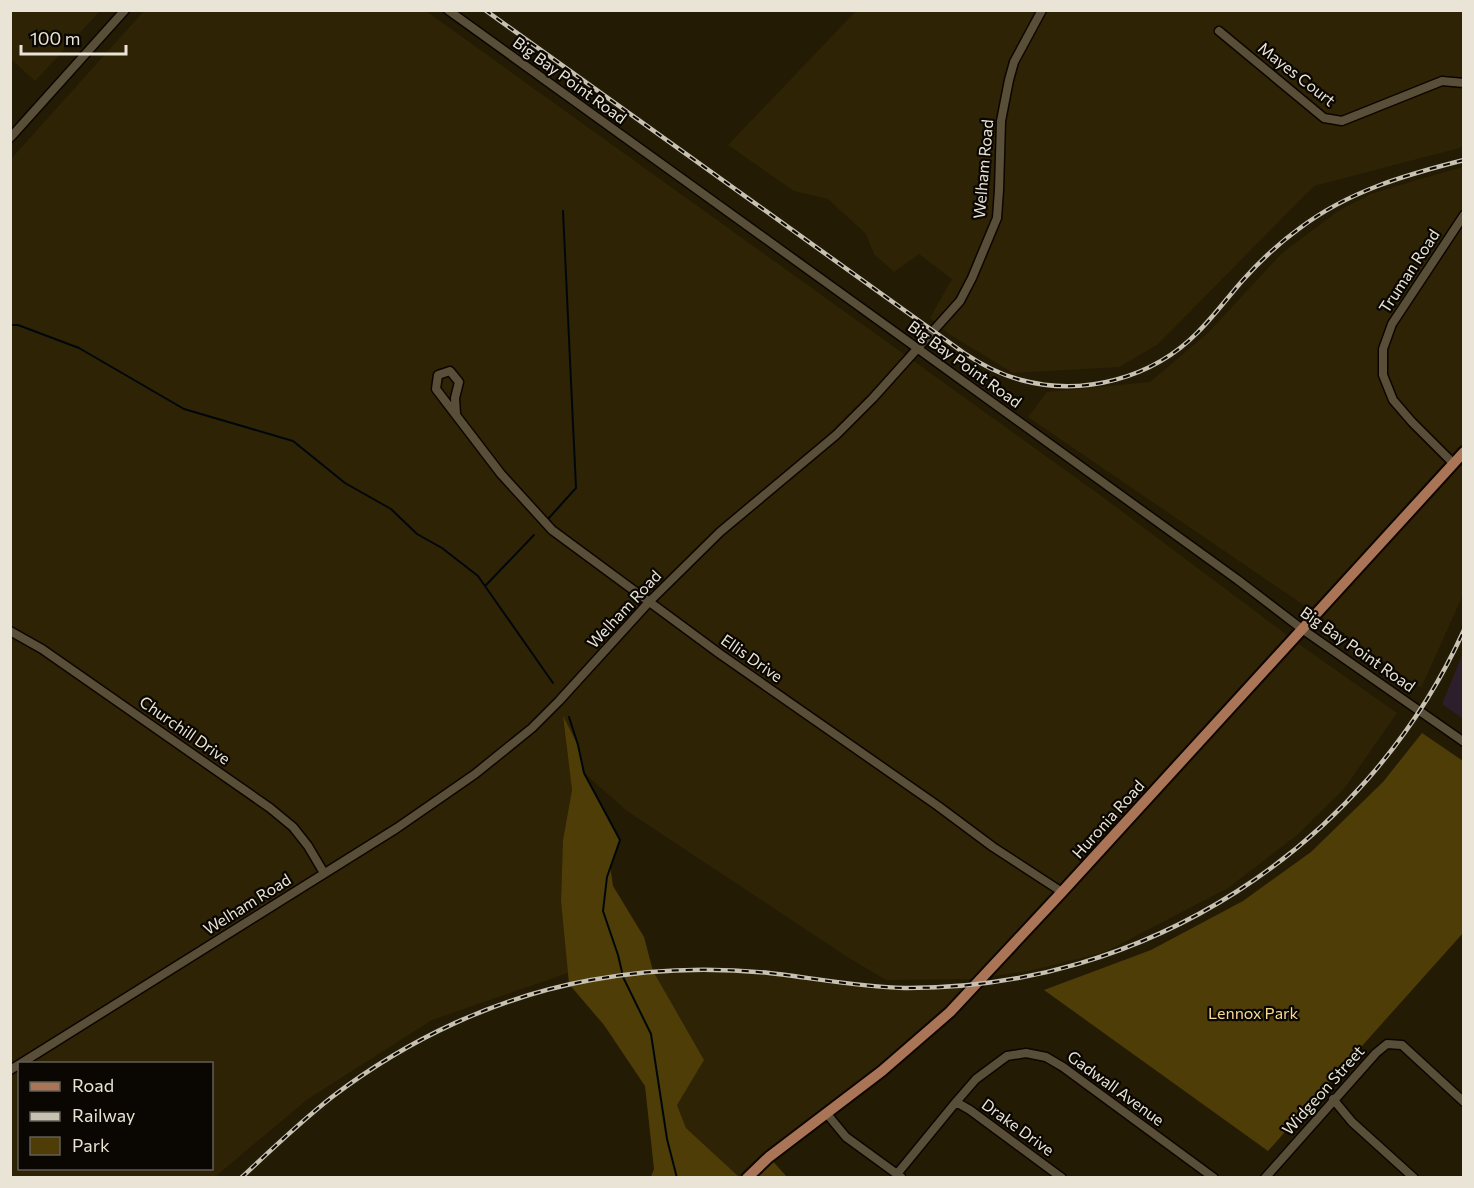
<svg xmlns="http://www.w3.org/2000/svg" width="1474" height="1188" font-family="Commissioner,sans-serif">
<rect width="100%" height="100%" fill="#241b05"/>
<!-- built -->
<path fill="#2f2305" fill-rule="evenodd" d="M 11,10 L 100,10 L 100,11 L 35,81 L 11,59 Z
M 144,11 L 426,11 L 1100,495 L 1303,647 L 1397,713 L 1344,789 L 1297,835 L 1228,888 L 1105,952 L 1029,971 L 973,979 L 886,980 L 849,958 L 627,811 L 584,773 L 578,745 L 563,718 L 572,790 L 563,840 L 561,901 L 568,973 L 432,1020 L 308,1099 L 215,1177 L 11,1178 L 11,159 ZM 20,1064 L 212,1064 L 212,1168 L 20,1168 Z
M 856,11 L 1463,11 L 1463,147 L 1314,186 L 1157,345 L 1119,367 L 1013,373 L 949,334 L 930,318 L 952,279 L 919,254 L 894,272 L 874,254 L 866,234 L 828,199 L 794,191 L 728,145 Z
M 1463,167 L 1463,595 L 1421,688 L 1327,621 L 1028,417 L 1047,392 L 1150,382 L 1208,333 L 1282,253 L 1338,211 L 1371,194 L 1413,181 Z
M 686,969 L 742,970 L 878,987 L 905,988 L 976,984 L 950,1012 L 747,1177 L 739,1178 L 686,1128 L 677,1105 L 653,971 Z"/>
<!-- education -->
<path fill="#2c1e2a" d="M 1463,653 L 1464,719 L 1463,719 L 1442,704 Z"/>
<!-- green -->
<path fill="#4f3d08" d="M 563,716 L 578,745 L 584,773 L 620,840 L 610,866 L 613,886 L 644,937 L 653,971 L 704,1060 L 677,1105 L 686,1128 L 739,1177 L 651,1177 L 654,1169 L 645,1086 L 604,1025 L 569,984 L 561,901 L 563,840 L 572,790 Z
M 1422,733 L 1463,761 L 1463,933 L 1268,1151 L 1044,990 L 1151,950 L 1243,901 L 1311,852 L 1383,782 Z
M 769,1157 L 787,1177 L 747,1178 Z"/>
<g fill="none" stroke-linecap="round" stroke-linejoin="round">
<!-- stream -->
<path stroke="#00070b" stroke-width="2" d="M 10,325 L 18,325 L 79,348 L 184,409 L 293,441 L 345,483 L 391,509 L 417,534 L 442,548 L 478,576 L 553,683
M 548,519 L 576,488 L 563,211
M 486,585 L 534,535
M 569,717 L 578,745 L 584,773 L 620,840 L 607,877 L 603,911 L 618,955 L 622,972
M 623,977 L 651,1034 L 667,1139 L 677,1178"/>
<!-- minor casing -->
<g stroke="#0d0500" stroke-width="11">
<path id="minor" d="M 448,10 L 917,348 L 1238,580 L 1302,629 L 1464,742
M 1219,31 L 1324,118 L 1342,121 L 1442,81 L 1464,83
M 10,138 L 125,10
M 456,414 L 455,398 L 459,382 L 450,371 L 438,375 L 436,389 L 501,474 L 552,530 L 720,654 L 938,806 L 993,847 L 1062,892
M 1453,463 L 1412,422 L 1393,400 L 1383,375 L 1383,349 L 1392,324 L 1464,215
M 10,631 L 42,649 L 270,808 L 293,827 L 308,846 L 324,873
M 20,1064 L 397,828 L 475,774 L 532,728 L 559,701 L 649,602 L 720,532 L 836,435 L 873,398 L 960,301 L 972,278 L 997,218 L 999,190 L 1001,121 L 1009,80 L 1014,62 L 1042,10
M 10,1070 L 20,1064
M 1333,1099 L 1352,1122 L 1414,1178
M 956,1102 L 970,1110 L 1062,1178
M 827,1114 L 846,1137 L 901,1177
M 897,1174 L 956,1102 L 976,1079 L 1007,1056 L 1026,1053 L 1046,1057 L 1063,1067 L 1214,1178
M 1265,1178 L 1376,1053 L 1387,1044 L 1402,1045 L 1464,1102"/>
</g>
<!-- major casing -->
<g stroke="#0d0500" stroke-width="14">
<path id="major" d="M 747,1178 L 769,1157 L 882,1071 L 950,1012 L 1062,892 L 1464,452"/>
</g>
<!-- minor -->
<use href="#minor" stroke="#594f38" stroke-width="8"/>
<!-- major -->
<use href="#major" stroke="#aa7457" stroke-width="10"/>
<!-- rail casing -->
<g stroke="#c7c1b2" stroke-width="4.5">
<path id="rail" d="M 485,10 L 964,353 C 982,365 1001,375 1021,380 C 1083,397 1153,378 1198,332 C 1214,316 1228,297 1243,280 C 1260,261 1279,243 1300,228 C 1349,191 1405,175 1464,160
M 241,1178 C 271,1150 300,1122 332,1097 C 408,1039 497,997 591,980 C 650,969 710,967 769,973 C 814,978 859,987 904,988 C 1144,990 1365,848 1464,630"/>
</g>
<!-- rail -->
<use href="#rail" stroke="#0a0601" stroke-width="2" stroke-dasharray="7" stroke-linecap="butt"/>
</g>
<g text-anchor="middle" stroke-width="4.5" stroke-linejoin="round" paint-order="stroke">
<!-- street labels -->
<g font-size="16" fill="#e9e4d6" stroke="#0a0601">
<text transform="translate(1297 74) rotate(38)" y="6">Mayes Court</text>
<text transform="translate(570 80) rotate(36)" y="6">Big Bay Point Road</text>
<text transform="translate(983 169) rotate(-85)" y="6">Welham Road</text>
<text transform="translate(1409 271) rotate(-57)" y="6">Truman Road</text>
<text transform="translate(965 364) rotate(36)" y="6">Big Bay Point Road</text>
<text transform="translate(624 609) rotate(-47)" y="6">Welham Road</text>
<text transform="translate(1358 649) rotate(35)" y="6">Big Bay Point Road</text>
<text transform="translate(752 658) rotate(35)" y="6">Ellis Drive</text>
<text transform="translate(185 730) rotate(35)" y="6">Churchill Drive</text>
<text transform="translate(1108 819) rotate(-48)" y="6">Huronia Road</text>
<text transform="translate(247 904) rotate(-32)" y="6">Welham Road</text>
<text transform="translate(1116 1088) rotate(36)" y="6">Gadwall Avenue</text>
<text transform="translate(1323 1090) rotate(-48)" y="6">Widgeon Street</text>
<text transform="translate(1018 1127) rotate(36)" y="6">Drake Drive</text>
</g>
<!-- park labels -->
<g font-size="16" fill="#f7da94" stroke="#0a0601">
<text x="1253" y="1019">Lennox Park</text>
</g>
</g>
<!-- border -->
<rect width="1474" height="1188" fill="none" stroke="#e9e4d6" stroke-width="24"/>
<!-- legend -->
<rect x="18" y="1062" width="195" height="108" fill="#0a0601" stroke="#635f56" stroke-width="1.5"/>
<rect x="30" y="1082" width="30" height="9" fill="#aa7457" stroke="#635f56" stroke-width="1.5"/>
<text x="72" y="1092" font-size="18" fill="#e9e4d6">Road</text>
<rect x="30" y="1112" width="30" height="9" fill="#c7c1b2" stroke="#635f56" stroke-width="1.5"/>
<text x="72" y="1122" font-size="18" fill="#e9e4d6">Railway</text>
<rect x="30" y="1137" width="30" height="18" fill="#4f3d08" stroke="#635f56" stroke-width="1.5"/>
<text x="72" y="1152" font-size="18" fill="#e9e4d6">Park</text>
<!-- scale -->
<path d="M21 45v9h105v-9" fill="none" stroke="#e9e4d6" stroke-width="3"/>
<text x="30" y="45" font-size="18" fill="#e9e4d6" stroke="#0a0601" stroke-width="4.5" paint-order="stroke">100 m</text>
</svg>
